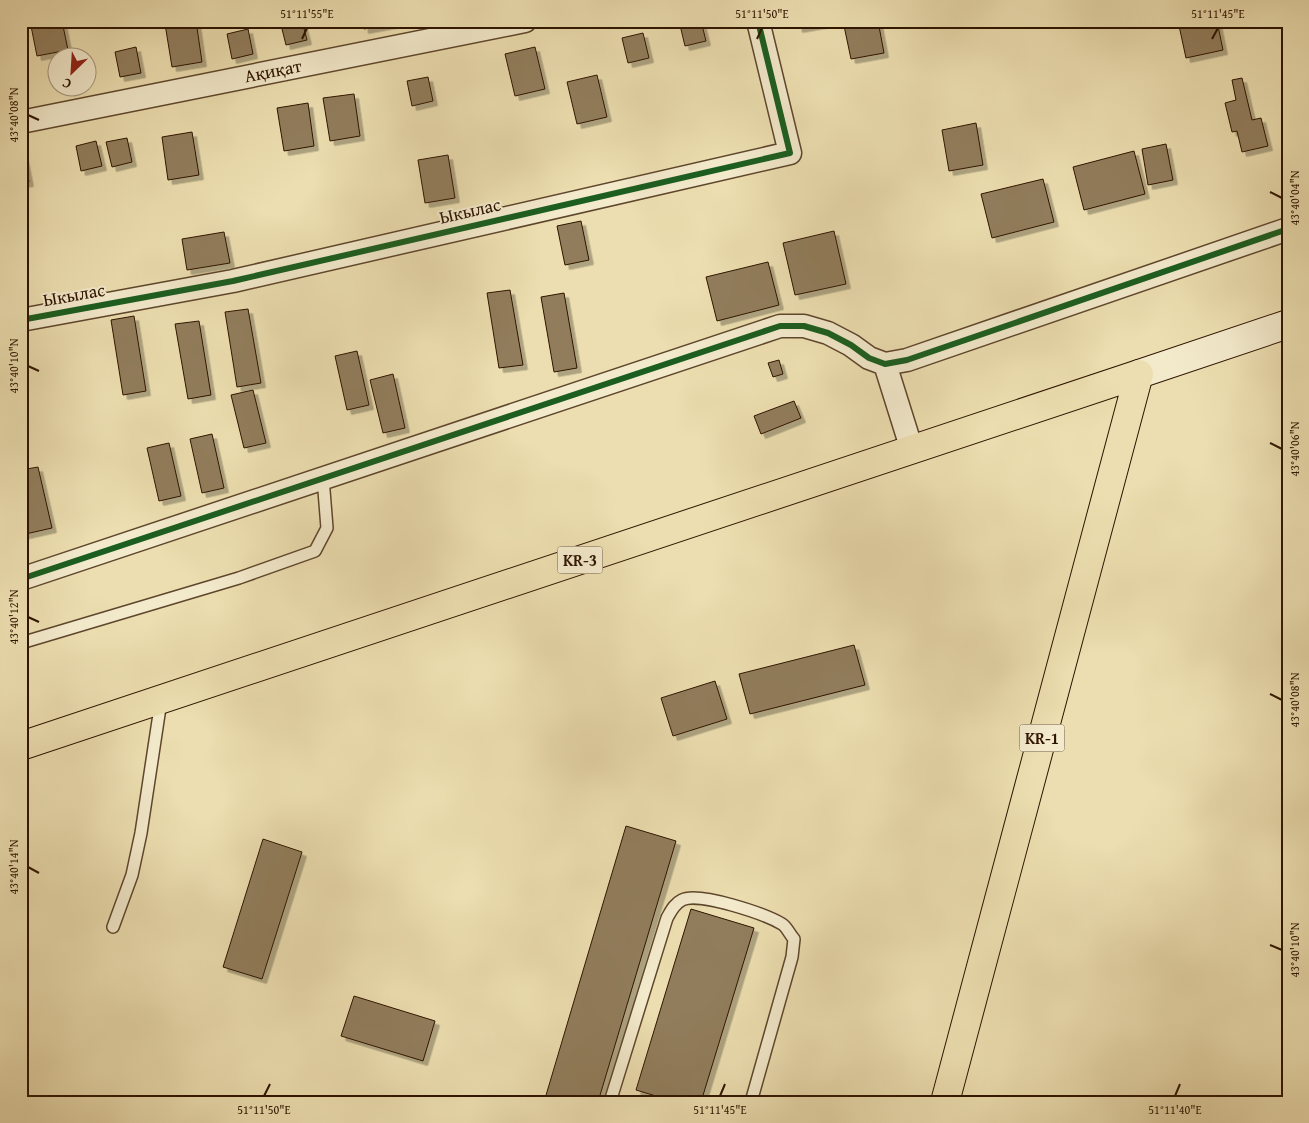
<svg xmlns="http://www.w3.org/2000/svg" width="1309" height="1123" font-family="'Gentium Book Plus',serif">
<defs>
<filter id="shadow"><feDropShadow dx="4.5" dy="4.5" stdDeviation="0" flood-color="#0004"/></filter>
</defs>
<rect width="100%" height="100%" fill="#ecdeb0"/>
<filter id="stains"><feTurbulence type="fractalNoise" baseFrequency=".004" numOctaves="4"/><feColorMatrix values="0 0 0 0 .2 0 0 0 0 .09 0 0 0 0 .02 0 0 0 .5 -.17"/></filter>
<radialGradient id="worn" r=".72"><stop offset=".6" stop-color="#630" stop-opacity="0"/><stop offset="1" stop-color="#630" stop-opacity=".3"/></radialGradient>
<!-- building -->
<path fill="#917d5c" stroke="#2e1400" filter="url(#shadow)" d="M 30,21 L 62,21 L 68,50 L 37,56 Z
M 183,21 L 196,21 L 202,62 L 172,67 L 165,24 Z
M 280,21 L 302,21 L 307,40 L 286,45 Z
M 363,21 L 396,21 L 397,23 L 364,29 Z
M 679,21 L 701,21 L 706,41 L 685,46 Z
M 797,21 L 826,21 L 827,23 L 798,28 Z
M 843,21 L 878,21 L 884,53 L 851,59 Z
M 1178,21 L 1217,21 L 1223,50 L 1186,58 Z
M 248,29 L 253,54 L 232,59 L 227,34 Z
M 643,33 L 649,58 L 628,63 L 622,38 Z
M 136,47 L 141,73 L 120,77 L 115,52 Z
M 535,47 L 545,89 L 515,96 L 505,54 Z
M 597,75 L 607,117 L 577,124 L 567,82 Z
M 428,77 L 433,101 L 412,106 L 407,81 Z
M 1242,78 L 1252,120 L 1261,118 L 1268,146 L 1242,152 L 1237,131 L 1232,132 L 1225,103 L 1236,100 L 1232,80 Z
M 354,94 L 360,136 L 330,141 L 323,98 Z
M 308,103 L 314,146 L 284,151 L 277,108 Z
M 976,123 L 983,165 L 949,171 L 942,130 Z
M 192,132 L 199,175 L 168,180 L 162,137 Z
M 127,138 L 132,162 L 112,167 L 106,142 Z
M 96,141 L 102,166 L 81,171 L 76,146 Z
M 1166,144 L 1173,180 L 1148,185 L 1142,149 Z
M 1134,151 L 1145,194 L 1084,210 L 1073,167 Z
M 448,155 L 455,198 L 425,203 L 418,160 Z
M 21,157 L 24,157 L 29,182 L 21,183 Z
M 1043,179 L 1054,222 L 992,238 L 981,194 Z
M 581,221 L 589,260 L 565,265 L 557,226 Z
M 834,231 L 846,284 L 795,295 L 783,243 Z
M 224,232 L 230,263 L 187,270 L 182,239 Z
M 768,262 L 779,305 L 717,321 L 706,277 Z
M 510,290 L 523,365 L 499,368 L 487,293 Z
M 564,293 L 577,368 L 554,372 L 541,297 Z
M 248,309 L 261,383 L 237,387 L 225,312 Z
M 134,316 L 146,391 L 123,395 L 111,320 Z
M 199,321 L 211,395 L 188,399 L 175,324 Z
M 357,351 L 369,405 L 347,410 L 335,356 Z
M 779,360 L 783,374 L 773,377 L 768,363 Z
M 393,374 L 405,428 L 383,433 L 370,380 Z
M 253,390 L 266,443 L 244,448 L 231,395 Z
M 794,401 L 801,418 L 761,434 L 754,416 Z
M 212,434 L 224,488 L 202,493 L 190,439 Z
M 169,443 L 181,496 L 159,501 L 147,448 Z
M 38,467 L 52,528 L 21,535 L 21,470 Z
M 854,645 L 865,685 L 750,714 L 739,674 Z
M 715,681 L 727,719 L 673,736 L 661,698 Z
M 626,826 L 676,841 L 598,1102 L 544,1102 Z
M 263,839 L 302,852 L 262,979 L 223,967 Z
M 691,909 L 754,928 L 701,1102 L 676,1102 L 636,1090 Z
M 354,996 L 435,1021 L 423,1061 L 341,1036 Z"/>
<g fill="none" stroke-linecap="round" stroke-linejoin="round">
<!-- service casing -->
<g stroke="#5e462c" stroke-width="14">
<path id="service" d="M 21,643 L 239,578 L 315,551 L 327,528 L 323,478
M 113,927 L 132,875 L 141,833 L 161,701
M 610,1102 L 667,918 C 671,911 674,904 682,900 C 698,891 765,914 782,924 C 787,927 790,935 794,939 L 792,957 L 751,1102"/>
</g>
<!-- minor casing -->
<g stroke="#5e462c" stroke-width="25">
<path id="minor" d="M 21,122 L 525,21
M 21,320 L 233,281 L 790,153 L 758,21
M 885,364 L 912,450
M 21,579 L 780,326 L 804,326 L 828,333 L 851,345 L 869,358 L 885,364 L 907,360 L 1288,229"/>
</g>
<!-- secondary casing -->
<g stroke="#2e1400" stroke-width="30">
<path id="secondary" d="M 1139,374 L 1288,324"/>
</g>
<!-- primary casing -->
<g stroke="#2e1400" stroke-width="30">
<path id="primary" d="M 21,746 L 1139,374
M 945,1102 L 1139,374"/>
</g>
<!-- service -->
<use href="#service" stroke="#f3eacc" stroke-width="11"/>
<!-- minor -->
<use href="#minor" stroke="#f3eacc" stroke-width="22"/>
<!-- secondary -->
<use href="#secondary" stroke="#f3eacc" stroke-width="28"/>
<!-- primary -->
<use href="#primary" stroke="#ecdeb0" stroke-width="28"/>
<!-- cycleway casing -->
<g stroke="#f3eacc" stroke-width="9">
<path id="cycleway" d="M 21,320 L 233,281 L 790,153 L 758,21
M 21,579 L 780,326 L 804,326 L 828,333 L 851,345 L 869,358 L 885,364 L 907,360 L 1288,229"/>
</g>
<!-- cycleway -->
<use href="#cycleway" stroke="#1b5e20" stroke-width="6"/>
</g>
<!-- ticks -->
<path fill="none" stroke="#2e1400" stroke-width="2" d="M 302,39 L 307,28M 757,39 L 762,28M 1212,39 L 1218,28M 28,115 L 39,120M 1270,192 L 1282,198M 28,366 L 39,371M 1270,443 L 1282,449M 28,617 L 39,622M 1270,694 L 1282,700M 28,867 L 39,873M 1270,945 L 1282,950M 264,1096 L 270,1084M 720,1096 L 725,1084M 1175,1096 L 1180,1084"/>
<g text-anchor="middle" stroke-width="4" stroke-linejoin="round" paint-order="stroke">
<!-- shield labels -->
<g fill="#f3eacc" stroke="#69543d" stroke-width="1">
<rect x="557.5" y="546.5" width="45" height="27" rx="4"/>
<rect x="1019.5" y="724.5" width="45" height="27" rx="4"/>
</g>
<g font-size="16" font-weight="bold" fill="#2e1400">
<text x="580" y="566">KR-3</text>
<text x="1042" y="744">KR-1</text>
</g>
<!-- street labels -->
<g font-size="18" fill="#2e1400" stroke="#f3eacc">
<text transform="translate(273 71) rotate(-11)" y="6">Ақиқат</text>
<text transform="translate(470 211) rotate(-13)" y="6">Ыкылас</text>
<text transform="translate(74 295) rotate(-10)" y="6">Ыкылас</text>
</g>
</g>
<!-- margin -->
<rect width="1309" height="1123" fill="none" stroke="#ecdeb0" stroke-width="55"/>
<!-- north arrow -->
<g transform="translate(72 72) rotate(205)"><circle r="24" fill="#f3eacc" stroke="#a4947a"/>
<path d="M0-4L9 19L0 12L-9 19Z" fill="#8f2418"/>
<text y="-8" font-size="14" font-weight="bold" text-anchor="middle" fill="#2e1400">С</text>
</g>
<rect x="28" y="28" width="1254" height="1068" fill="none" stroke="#2e1400" stroke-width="2"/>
<g font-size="12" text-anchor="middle" fill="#2e1400">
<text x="307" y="18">51°11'55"E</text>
<text x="762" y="18">51°11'50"E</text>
<text x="1218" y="18">51°11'45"E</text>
<text transform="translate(14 115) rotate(-90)" y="4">43°40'08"N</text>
<text transform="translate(1295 198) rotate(-90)" y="4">43°40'04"N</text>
<text transform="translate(14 366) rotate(-90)" y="4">43°40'10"N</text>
<text transform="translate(1295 449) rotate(-90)" y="4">43°40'06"N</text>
<text transform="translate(14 617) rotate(-90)" y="4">43°40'12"N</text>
<text transform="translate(1295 700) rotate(-90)" y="4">43°40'08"N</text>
<text transform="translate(14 867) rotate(-90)" y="4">43°40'14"N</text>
<text transform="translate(1295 950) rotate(-90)" y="4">43°40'10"N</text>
<text x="264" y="1114">51°11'50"E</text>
<text x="720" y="1114">51°11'45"E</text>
<text x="1175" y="1114">51°11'40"E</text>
</g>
<rect width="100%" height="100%" filter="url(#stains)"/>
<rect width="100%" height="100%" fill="url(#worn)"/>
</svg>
